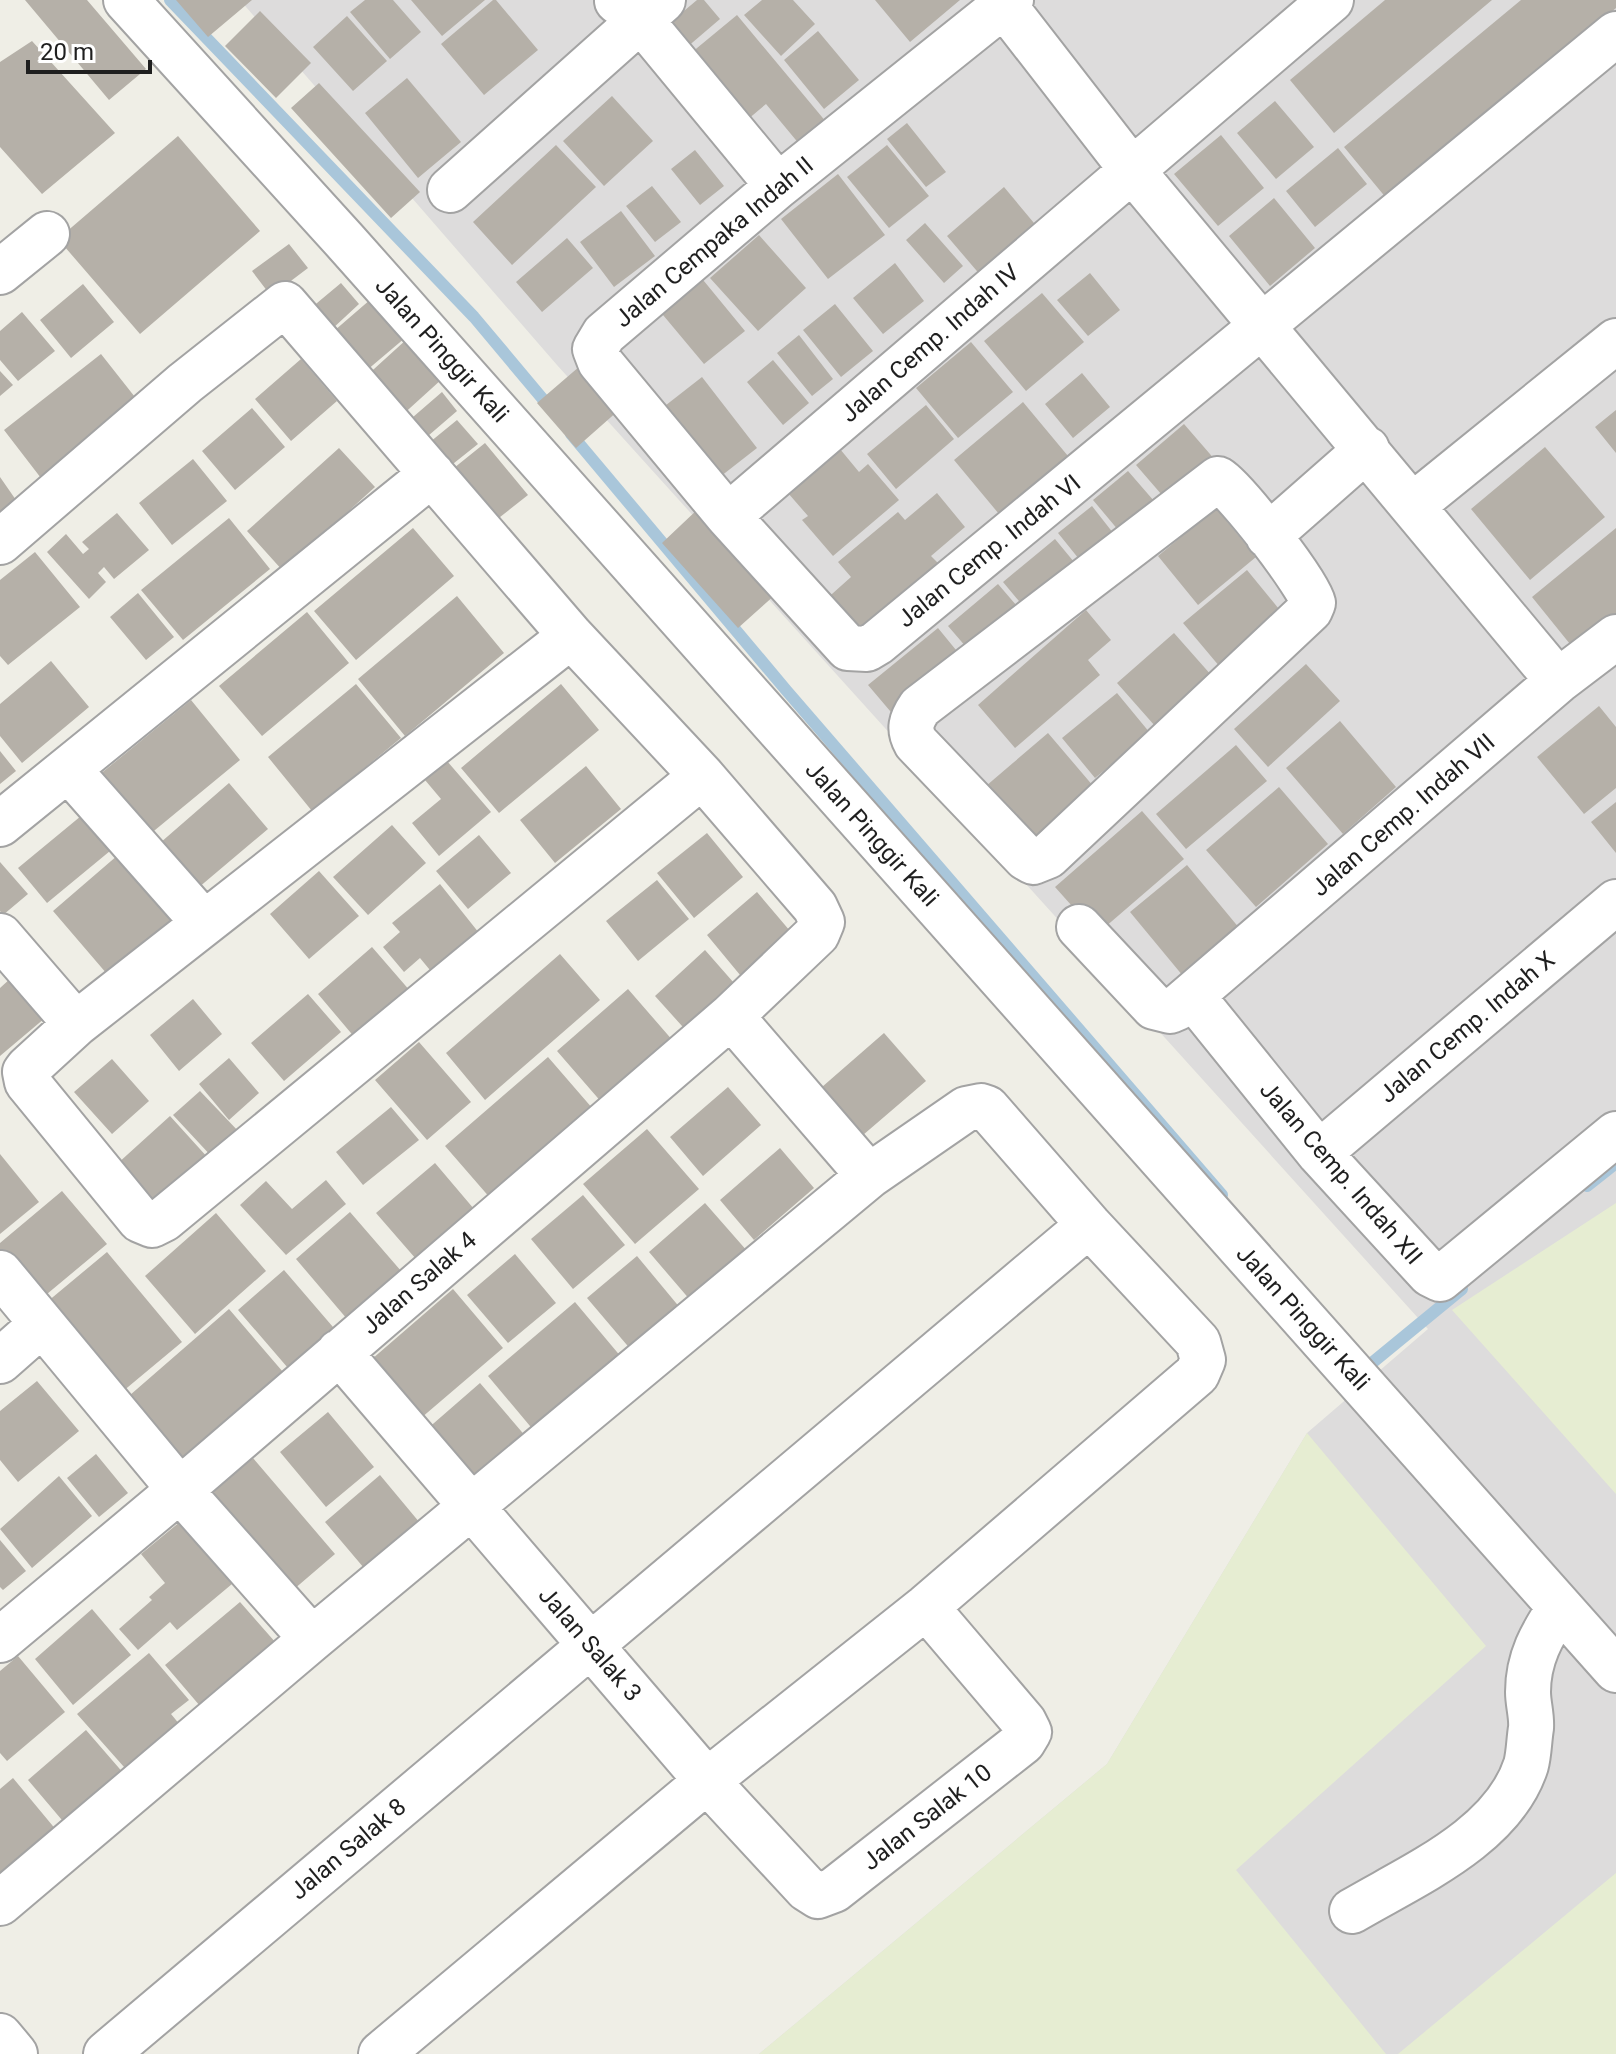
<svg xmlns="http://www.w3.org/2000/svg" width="1616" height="2054" font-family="Roboto,sans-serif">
<rect width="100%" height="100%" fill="#efeee6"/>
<!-- residential -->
<path fill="#dddcdc" d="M 240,0 L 1616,0 L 1616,2054 L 759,2054 L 1107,1764 L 1307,1433 L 1428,1329 L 557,365 Z"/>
<!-- farmland -->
<path fill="#e6edd2" d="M 1616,1203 L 1616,1494 L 1452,1310 Z
M 1307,1433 L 1486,1646 L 1236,1870 L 1386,2054 L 759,2054 L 1107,1764 Z
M 1616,1873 L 1616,2054 L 1398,2054 Z"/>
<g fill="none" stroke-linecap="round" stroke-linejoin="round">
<!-- stream -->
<path stroke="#a9c6da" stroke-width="12" d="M 170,0 L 474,317 L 552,410
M 571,434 L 786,690 L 1222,1195
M 1587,1186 L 1616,1163
M 1362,1362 L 1367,1367 L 1462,1289"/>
</g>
<!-- building -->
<path fill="#b5b0a8" d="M 25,0 L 87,0 L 146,69 L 109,100 Z
M 176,0 L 252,0 L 208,37 Z
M 365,0 L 393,0 L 421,32 L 390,59 L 350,12 Z
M 411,0 L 485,0 L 442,36 Z
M 493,0 L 496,0 L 538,50 L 484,95 L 441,44 Z
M 697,0 L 704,0 L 720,19 L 679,54 L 660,31 Z
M 762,0 L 793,0 L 815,24 L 781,56 L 744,15 Z
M 875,0 L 960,0 L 910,42 Z
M 1385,0 L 1492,0 L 1334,133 L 1290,80 Z
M 1521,0 L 1616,0 L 1616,8 L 1387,199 L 1344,147 Z
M 260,11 L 311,63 L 276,98 L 225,46 Z
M 737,15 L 832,129 L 805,151 L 766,104 L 747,120 L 691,53 Z
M 347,16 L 387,61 L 353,91 L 313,47 Z
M 818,31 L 859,80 L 824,109 L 784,60 Z
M 32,41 L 115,133 L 42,194 L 0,147 L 0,62 Z
M 407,78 L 461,142 L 418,178 L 365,113 Z
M 319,83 L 420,192 L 391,218 L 291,108 Z
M 612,96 L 653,141 L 604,186 L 563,141 Z
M 1275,101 L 1314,147 L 1276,179 L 1237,133 Z
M 907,123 L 946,172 L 926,187 L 887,139 Z
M 1221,135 L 1264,188 L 1218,226 L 1174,174 Z
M 178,136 L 260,231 L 140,334 L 58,239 Z
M 556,145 L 596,187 L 512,265 L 473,222 Z
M 887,145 L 929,196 L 889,228 L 847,177 Z
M 1338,148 L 1367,184 L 1315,227 L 1286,191 Z
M 695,150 L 724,186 L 700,205 L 671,169 Z
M 838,174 L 885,235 L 828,279 L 781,219 Z
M 652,186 L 681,222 L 655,242 L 626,206 Z
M 1004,187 L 1039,229 L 982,277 L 947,236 Z
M 1274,198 L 1315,248 L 1270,286 L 1229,236 Z
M 621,211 L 655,256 L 614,287 L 580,242 Z
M 925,223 L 963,266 L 944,283 L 906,240 Z
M 759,235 L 806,288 L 758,331 L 710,278 Z
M 567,238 L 593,268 L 542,312 L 516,282 Z
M 289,244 L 308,268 L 271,296 L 252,271 Z
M 895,263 L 924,301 L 883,334 L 853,298 Z
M 1090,273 L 1120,310 L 1088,336 L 1057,300 Z
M 699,275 L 745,331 L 704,364 L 658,309 Z
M 341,283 L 359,304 L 331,330 L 311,308 Z
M 83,284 L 114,322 L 71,358 L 40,320 Z
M 378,293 L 412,332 L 360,376 L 327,337 Z
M 1042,293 L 1084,342 L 1026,391 L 984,341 Z
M 835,304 L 873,351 L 841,377 L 803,330 Z
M 22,312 L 55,351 L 18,381 L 0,360 L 0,331 Z
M 799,335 L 833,379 L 812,396 L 777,353 Z
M 407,339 L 442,379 L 399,418 L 363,379 Z
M 971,342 L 1013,392 L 958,438 L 916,388 Z
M 101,354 L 142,406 L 44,482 L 4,430 Z
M 301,359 L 337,401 L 291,441 L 255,399 Z
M 773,360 L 809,403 L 783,425 L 747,382 Z
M 580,366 L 619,410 L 576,448 L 537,403 Z
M 0,371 L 13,385 L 0,396 Z
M 1082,373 L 1110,407 L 1073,438 L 1045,404 Z
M 702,377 L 757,448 L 716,480 L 661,409 Z
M 442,392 L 457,411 L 414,448 L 398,430 Z
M 1023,402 L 1068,456 L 999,514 L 954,460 Z
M 926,405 L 954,439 L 896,489 L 867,454 Z
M 252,408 L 285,447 L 235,490 L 202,451 Z
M 1616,410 L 1616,453 L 1595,427 Z
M 457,420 L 478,444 L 439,475 L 419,451 Z
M 1184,424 L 1216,461 L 1168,502 L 1136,465 Z
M 485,443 L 528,495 L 486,528 L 444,476 Z
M 1545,447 L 1605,517 L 1530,580 L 1471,509 Z
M 339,448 L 375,487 L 283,571 L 247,531 Z
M 840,449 L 859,472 L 868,464 L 899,500 L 833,556 L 802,520 L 808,516 L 788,493 Z
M 193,459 L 227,501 L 172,545 L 139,503 Z
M 1128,471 L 1154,501 L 1119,531 L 1093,500 Z
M 0,477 L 25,513 L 0,531 Z
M 937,493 L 965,527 L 931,556 L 940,565 L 856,639 L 823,602 L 851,577 L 838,562 L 898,512 L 905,520 Z
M 1092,506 L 1117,538 L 1083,564 L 1058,533 Z
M 699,508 L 776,594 L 738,628 L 662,543 Z
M 1216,508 L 1256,557 L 1198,605 L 1158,556 Z
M 117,513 L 149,550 L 114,579 L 104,567 L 98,573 L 106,582 L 89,599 L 47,552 L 66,534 L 83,554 L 89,549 L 82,542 Z
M 229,518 L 270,569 L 183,640 L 141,590 Z
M 413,528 L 454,576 L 356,660 L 314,611 Z
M 1616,528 L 1616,615 L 1574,649 L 1532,597 Z
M 1055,539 L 1079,568 L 1028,612 L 1003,582 Z
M 35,552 L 80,607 L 8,665 L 0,656 L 0,580 Z
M 1247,570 L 1283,614 L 1220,667 L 1183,623 Z
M 998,584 L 1023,613 L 973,655 L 948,626 Z
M 138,593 L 174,637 L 146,660 L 110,617 Z
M 457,596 L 504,653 L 405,736 L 358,679 Z
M 1086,610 L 1111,640 L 1088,660 L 1100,675 L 1015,748 L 978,705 Z
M 307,612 L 349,663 L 262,736 L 219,686 Z
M 938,628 L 965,661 L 896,718 L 868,685 Z
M 1174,633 L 1212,676 L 1155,726 L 1117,683 Z
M 51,661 L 89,707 L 22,763 L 0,736 L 0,704 Z
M 1306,664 L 1340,701 L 1268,767 L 1234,729 Z
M 356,684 L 401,738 L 312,811 L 268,757 Z
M 561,684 L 599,730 L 499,813 L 461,768 Z
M 1117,693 L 1150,733 L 1095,778 L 1062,738 Z
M 191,700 L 240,760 L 149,835 L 99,775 Z
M 1599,706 L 1616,727 L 1616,788 L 1584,814 L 1537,757 Z
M 1340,721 L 1396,787 L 1343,834 L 1286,768 Z
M 1048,733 L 1094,787 L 1031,840 L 986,786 Z
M 1236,745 L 1267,781 L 1186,849 L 1156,814 Z
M 0,751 L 16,771 L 0,784 Z
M 447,761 L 491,812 L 439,856 L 412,823 L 441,799 L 425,780 Z
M 586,766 L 621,809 L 555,863 L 520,820 Z
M 229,783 L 268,829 L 198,888 L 160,843 Z
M 1279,787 L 1328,844 L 1256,907 L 1206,850 Z
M 1616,802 L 1616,853 L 1591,822 Z
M 1142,811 L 1184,859 L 1097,934 L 1055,887 Z
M 81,816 L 110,851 L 47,903 L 18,868 Z
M 392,825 L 426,863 L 368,915 L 333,877 Z
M 707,833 L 743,877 L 694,918 L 657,873 Z
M 479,835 L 511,873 L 468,909 L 436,871 Z
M 118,855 L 178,926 L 113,981 L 53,911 Z
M 0,862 L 28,894 L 3,915 L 0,911 Z
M 1187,865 L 1240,929 L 1183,976 L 1130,912 Z
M 319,871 L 359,916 L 309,959 L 270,914 Z
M 657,880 L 689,919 L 638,961 L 606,921 Z
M 440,884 L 487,943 L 439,981 L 420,958 L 404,972 L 383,947 L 400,932 L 392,923 Z
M 757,892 L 796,938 L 745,981 L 707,935 Z
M 372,947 L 411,992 L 356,1039 L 318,994 Z
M 705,950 L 741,991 L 691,1036 L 655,996 Z
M 560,954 L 600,1000 L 485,1100 L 446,1053 Z
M 11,978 L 45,1018 L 0,1056 L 0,988 Z
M 628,989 L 674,1042 L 603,1104 L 557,1051 Z
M 308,994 L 341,1032 L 284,1081 L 251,1043 Z
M 193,999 L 222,1034 L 179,1071 L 150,1035 Z
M 884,1033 L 926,1081 L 863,1135 L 822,1087 Z
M 419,1042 L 471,1102 L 427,1140 L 375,1080 Z
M 548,1057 L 593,1109 L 491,1199 L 445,1146 Z
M 229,1058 L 259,1093 L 229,1120 L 199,1084 Z
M 112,1059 L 149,1101 L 112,1134 L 74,1092 Z
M 728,1087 L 761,1125 L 703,1176 L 670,1137 Z
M 200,1091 L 240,1133 L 213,1158 L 173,1115 Z
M 391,1107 L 419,1140 L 363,1185 L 336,1152 Z
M 170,1116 L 209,1159 L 144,1217 L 106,1174 Z
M 647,1129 L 699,1189 L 635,1244 L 583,1184 Z
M 780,1148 L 814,1188 L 754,1240 L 720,1200 Z
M 0,1154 L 39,1202 L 0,1234 Z
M 435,1163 L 474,1209 L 416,1259 L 376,1213 Z
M 326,1180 L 346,1204 L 286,1255 L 240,1205 L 266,1181 L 292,1209 Z
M 62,1191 L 107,1244 L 41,1299 L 0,1250 L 0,1243 Z
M 583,1195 L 625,1245 L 573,1289 L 531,1239 Z
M 705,1203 L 748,1252 L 691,1301 L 649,1252 Z
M 350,1212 L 408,1279 L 353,1326 L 296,1259 Z
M 216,1213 L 266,1271 L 195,1334 L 145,1276 Z
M 107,1252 L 182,1342 L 116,1397 L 41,1307 Z
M 515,1254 L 556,1303 L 508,1343 L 467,1295 Z
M 637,1256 L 681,1309 L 632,1351 L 587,1298 Z
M 284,1270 L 345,1341 L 300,1382 L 238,1310 Z
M 453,1289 L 503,1348 L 407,1430 L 357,1372 Z
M 575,1302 L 622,1358 L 535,1432 L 488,1376 Z
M 229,1309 L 289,1379 L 175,1478 L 114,1409 Z
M 37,1381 L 79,1431 L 18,1482 L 0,1460 L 0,1411 Z
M 480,1383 L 527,1438 L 473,1484 L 426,1430 Z
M 328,1412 L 374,1467 L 326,1507 L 280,1452 Z
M 96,1454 L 128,1493 L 99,1517 L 67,1478 Z
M 253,1458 L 335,1554 L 279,1602 L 197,1506 Z
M 380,1475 L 430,1535 L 375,1581 L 325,1522 Z
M 59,1476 L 92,1516 L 32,1568 L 0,1529 Z
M 181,1521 L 232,1584 L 177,1630 L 170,1622 L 138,1650 L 119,1629 L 152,1600 L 149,1597 L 165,1583 L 141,1554 Z
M 0,1540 L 26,1571 L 3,1590 L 0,1587 Z
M 240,1602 L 276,1643 L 200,1706 L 165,1665 Z
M 92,1609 L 131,1655 L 73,1705 L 35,1659 Z
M 149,1653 L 189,1700 L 171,1714 L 185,1731 L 132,1776 L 77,1714 Z
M 18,1656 L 65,1712 L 7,1761 L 0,1753 L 0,1671 Z
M 86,1730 L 125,1775 L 67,1826 L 28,1780 Z
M 13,1778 L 57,1831 L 0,1879 L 0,1789 Z"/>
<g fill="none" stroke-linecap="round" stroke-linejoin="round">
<!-- minor casing -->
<g stroke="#a3a3a3" stroke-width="48">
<path id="minor" d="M 126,0 L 345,241 L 1616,1670
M 1011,0 L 1004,5 L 1132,170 L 1558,681
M 617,1 L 640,19 L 778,186
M 1004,5 L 778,186 L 604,334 L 595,349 L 600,362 L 728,516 L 848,648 L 867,649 L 877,643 L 1616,34
M 450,190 L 663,0
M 0,272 L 47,234
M 1218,479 C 1235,489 1309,584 1313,603 L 1310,610 L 1048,856 L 1033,862 L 1026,858 L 916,743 C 908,729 911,720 920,707 Z
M 1412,506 L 1616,341
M 728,516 L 1331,0
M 1268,536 L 1367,449
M 0,542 L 185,383 L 285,304 L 571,636 L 702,776 L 815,907 L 822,922 L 817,934 L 731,1016 L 188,1483 L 0,1640
M 571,636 L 76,1024 L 28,1068 L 25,1072 L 27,1082 L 140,1220 L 152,1225 L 164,1219 L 702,776
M 68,769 L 204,923
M 0,824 L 432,474
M 1079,927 L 1154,1007 L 1170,1011 L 1177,1008 L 1558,681 L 1616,637
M 0,936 L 76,1024
M 1193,997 L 1319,1153 L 1430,1274 L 1440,1279 L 1616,1134
M 731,1016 L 869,1176
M 1319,1153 L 1616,902
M 0,1273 L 180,1490 L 312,1639
M 339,1352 L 707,1781 L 807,1889 L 818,1896 L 834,1890 L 1023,1742 L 1029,1732 L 1024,1722 L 926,1607
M 0,1361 L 42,1324
M 0,1903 L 312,1639 L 869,1176 L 966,1109 L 981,1106 L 987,1108 L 1089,1225 L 1198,1342 L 1203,1360 L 1197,1374 L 926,1607 L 707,1781 L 381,2054
M 1352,1911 C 1413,1875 1503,1837 1526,1765 C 1529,1754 1529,1740 1531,1728 C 1532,1716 1528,1704 1528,1692 C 1528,1658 1542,1634 1560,1607
M 0,2036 L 15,2054
M 106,2054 L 1089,1225"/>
</g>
<!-- minor -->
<use href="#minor" stroke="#fff" stroke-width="44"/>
</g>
<g text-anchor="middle" stroke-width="6" stroke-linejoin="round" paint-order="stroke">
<!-- street labels -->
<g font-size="24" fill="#1f1f1f" stroke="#fff">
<text transform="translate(714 242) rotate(-40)" y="8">Jalan Cempaka Indah II</text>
<text transform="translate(930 343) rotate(-41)" y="8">Jalan Cemp. Indah IV</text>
<text transform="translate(442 350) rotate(48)" y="8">Jalan Pinggir Kali</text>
<text transform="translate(989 551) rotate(-39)" y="8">Jalan Cemp. Indah VI</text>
<text transform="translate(1403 815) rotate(-41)" y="8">Jalan Cemp. Indah VII</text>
<text transform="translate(872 834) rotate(48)" y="8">Jalan Pinggir Kali</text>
<text transform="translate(1467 1027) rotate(-40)" y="8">Jalan Cemp. Indah X</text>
<text transform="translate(1341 1173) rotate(49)" y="8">Jalan Cemp. Indah XII</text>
<text transform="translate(419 1283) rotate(-41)" y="8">Jalan Salak 4</text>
<text transform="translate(1303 1318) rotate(48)" y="8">Jalan Pinggir Kali</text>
<text transform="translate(590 1644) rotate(49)" y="8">Jalan Salak 3</text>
<text transform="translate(927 1817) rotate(-38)" y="8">Jalan Salak 10</text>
<text transform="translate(348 1849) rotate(-40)" y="8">Jalan Salak 8</text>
</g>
</g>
<!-- scale -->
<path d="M28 60v12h122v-12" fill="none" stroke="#1f1f1f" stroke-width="4"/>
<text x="40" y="60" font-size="24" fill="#1f1f1f" stroke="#ffffff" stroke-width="6" paint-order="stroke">20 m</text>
</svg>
